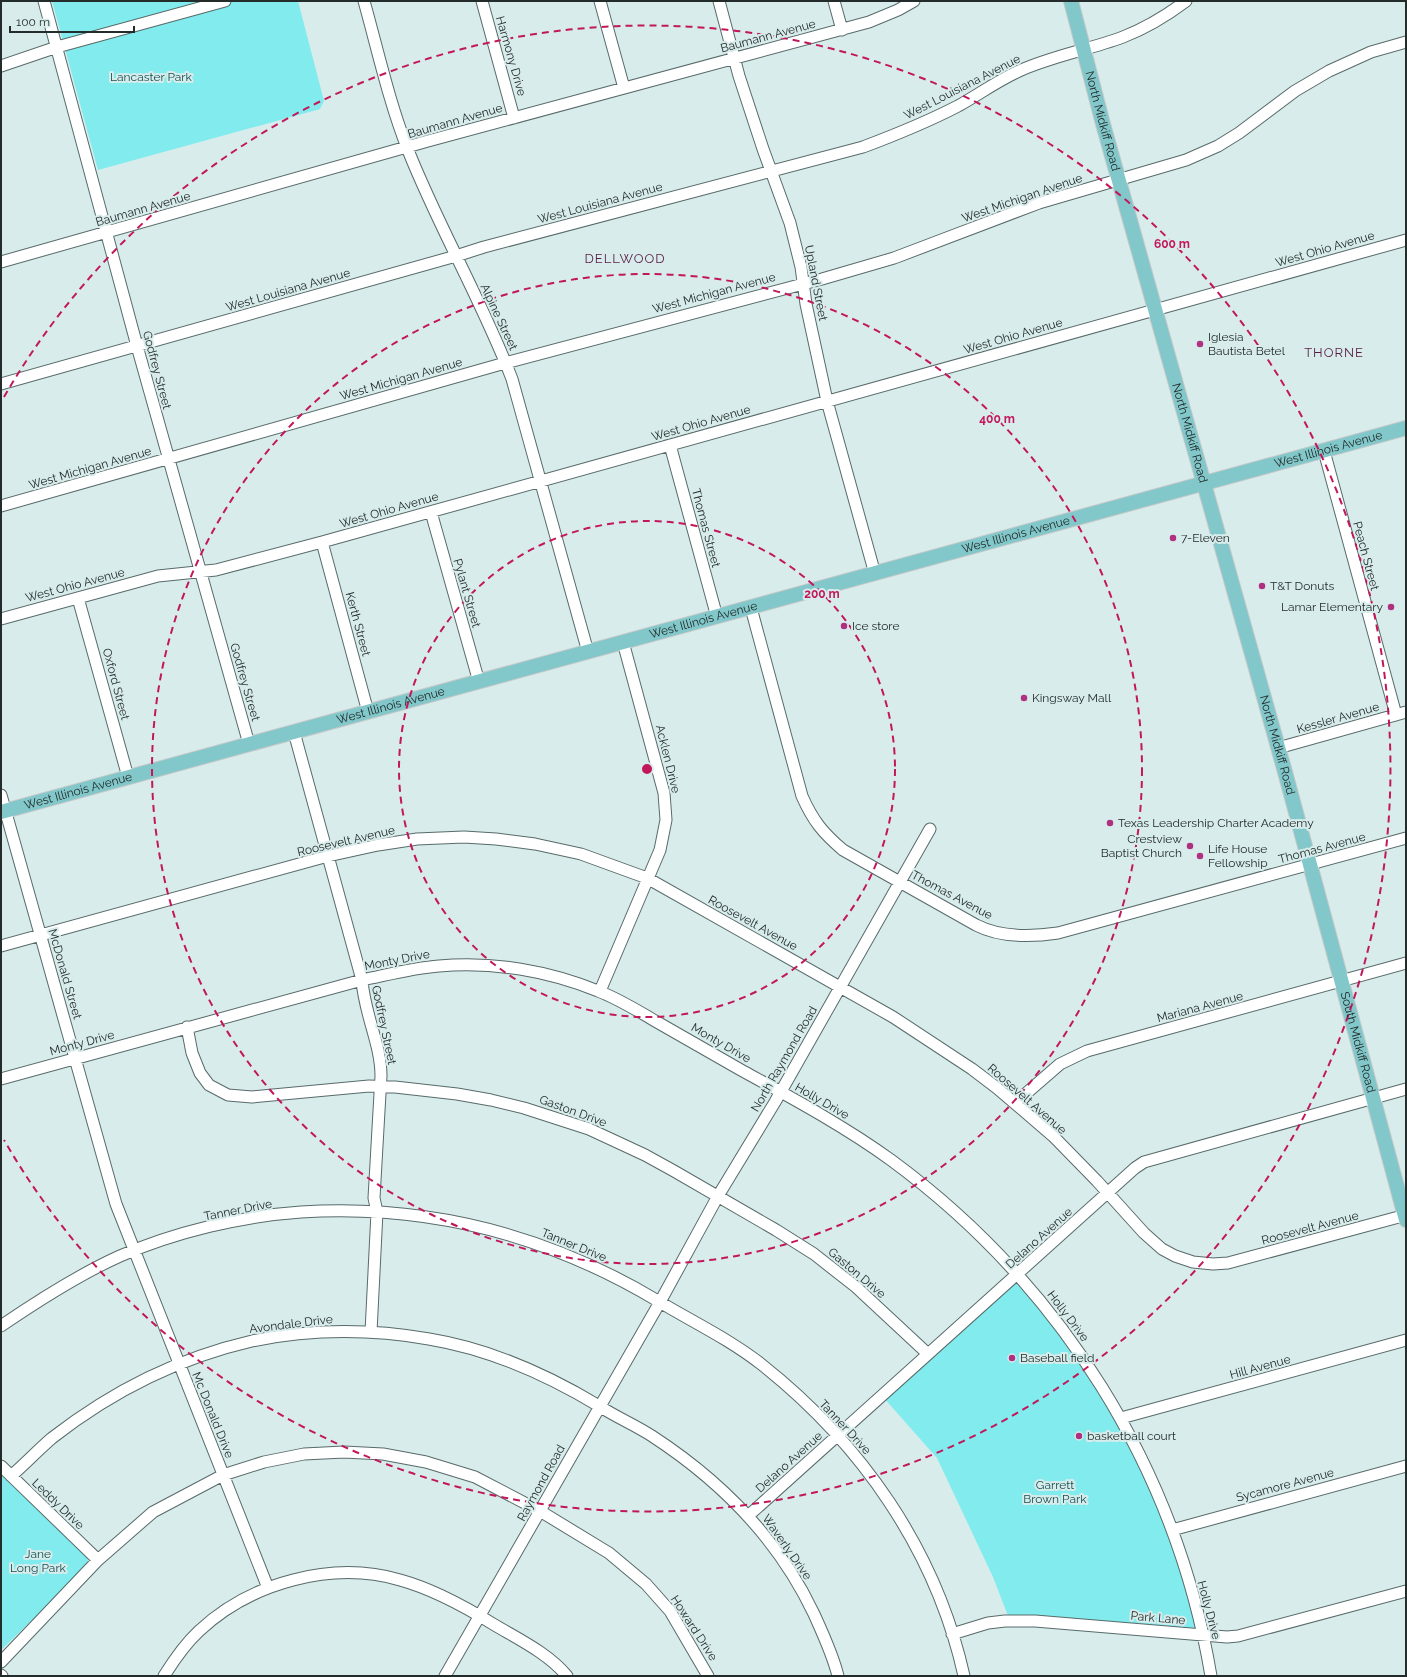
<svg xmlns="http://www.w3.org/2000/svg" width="1407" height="1677" font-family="Raleway,sans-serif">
<rect width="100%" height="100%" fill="#d8ecec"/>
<!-- green -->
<path fill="#81ebed" d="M 52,1 L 298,1 L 324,101 L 320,109 L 98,170 Z
M 1018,1273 L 1048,1310 L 1148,1472 L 1202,1634 L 1010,1621 L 993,1577 L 937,1458 L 883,1397 Z
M 1,1471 L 87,1555 L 88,1560 L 86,1565 L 56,1597 L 1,1650 Z"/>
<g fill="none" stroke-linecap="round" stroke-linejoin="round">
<!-- minor casing -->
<g stroke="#586a6a" stroke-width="13">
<path id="minor" d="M 44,1 L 137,346 L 249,744
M 364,1 C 378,51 389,102 408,150 C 439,228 482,301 512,379 L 588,652
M 482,1 L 514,118
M 600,1 L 624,88
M 719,1 L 739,76 L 763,149 L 790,223 L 801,267 L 806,304 L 827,401 L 875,574
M 834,1 L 842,30
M 1,66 L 57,47 L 225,1
M 1,262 L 428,141 L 869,22 L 898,10 L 914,1
M 1,384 L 456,256 L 484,247 L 863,147 C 895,135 927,122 958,106 C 978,95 997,81 1019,71 C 1052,56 1088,50 1123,37 C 1146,28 1166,16 1186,1
M 670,445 L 717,617
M 1324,451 L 1396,715
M 1,506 L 505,363 L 822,279 L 894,258 L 1039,203 L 1186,160 L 1218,146 L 1239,133 L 1295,91 L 1329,71 L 1371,52 L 1406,42
M 431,512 L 479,682
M 322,542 L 368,712
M 78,598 L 128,777
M 751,608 L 802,796 C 813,821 823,833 843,850 L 976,925 C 1001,938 1031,937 1058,933 L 1406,838
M 1,619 L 158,576 L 216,570 L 322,542 L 1406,240
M 294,732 L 362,980 C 364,1013 381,1044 381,1076 L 374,1198 L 377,1212 L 371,1332
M 1278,748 L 1406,712
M 1,795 L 116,1204 L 268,1588
M 1,946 L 328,856 L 378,845 L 417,839 L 464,837 L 496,839 L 535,844 L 581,854 L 647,878 L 893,1017 L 972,1069 L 997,1088 L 1053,1136 L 1097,1181 L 1144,1233 L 1162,1249 L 1175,1256 L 1193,1262 L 1213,1264 L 1228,1263 L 1406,1215
M 600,991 L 660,850 L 666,820 L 664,793 L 623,642
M 187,1027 L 192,1053 L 200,1073 L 209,1085 L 228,1095 L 252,1097 L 369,1086 L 395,1087 L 457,1094 L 491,1100 L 524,1108 L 589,1129 L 645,1155 L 674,1171 L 776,1230 L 814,1254 L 856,1287 L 928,1354
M 1,1079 L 362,980 C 387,975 412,968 439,966 C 493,961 549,971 598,991 C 619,999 638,1011 657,1022 C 685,1038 713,1054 741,1070 C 792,1098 844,1126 891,1160 C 1061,1285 1176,1468 1211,1676
M 1015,1103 L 1060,1064 L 1087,1051 L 1406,963
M 1,1326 C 39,1300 78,1275 120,1256 C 175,1232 242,1216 301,1212 C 430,1204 548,1235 658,1301 C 693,1322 729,1339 761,1364 C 861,1443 936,1550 964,1676
M 1121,1418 L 1406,1340
M 1,1466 L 98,1560
M 11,1476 C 25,1464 38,1450 52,1438 C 111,1392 178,1358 252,1341 C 310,1329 371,1329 429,1339 C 490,1349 546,1374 599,1406 C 616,1417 635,1425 652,1436 C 721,1481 779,1540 814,1614 C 823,1634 833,1655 838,1676
M 748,1516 L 1135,1168 L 1144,1162 L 1406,1089
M 1172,1530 L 1406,1466
M 952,1634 L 988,1623 L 1005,1621 L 1035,1621 L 1227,1637 L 1238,1636 L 1406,1591
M 1,1662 L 98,1560 L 153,1512 L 223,1475 L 264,1462 L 304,1454 L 344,1452 L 383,1454 L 426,1462 L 475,1477 L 540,1511 L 609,1553 L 646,1584 L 670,1611 L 708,1676
M 1,1675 L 2,1676
M 164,1676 C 174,1660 185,1644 199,1631 C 250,1583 332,1560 400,1580 C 433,1589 464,1606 493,1624 C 518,1639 548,1653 567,1676
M 445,1676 L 660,1302 L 718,1196 L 775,1102 L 930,829"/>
</g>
<!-- major casing -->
<g stroke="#c6c8c8" stroke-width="16">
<g id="major">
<path id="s1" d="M 1071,1 L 1103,124 L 1285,772 L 1406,1220"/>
<path id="s2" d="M 1,812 L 1406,428"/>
</g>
</g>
<!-- minor -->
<use href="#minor" stroke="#fff" stroke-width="11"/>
<!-- major -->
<use href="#major" stroke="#82c8ca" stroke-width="14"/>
</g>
<!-- distance rings -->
<g fill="none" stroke="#c2185b" stroke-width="2" stroke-dasharray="7 5">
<circle cx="647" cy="769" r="248"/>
<circle cx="647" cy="769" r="495"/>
<path d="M4 397A743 743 0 1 1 4 1140"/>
</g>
<!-- markers -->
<g fill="#af307f" stroke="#d8ecec" stroke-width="1.5">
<circle cx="1200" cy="344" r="4"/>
<circle cx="1173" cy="538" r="4"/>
<circle cx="1262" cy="586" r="4"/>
<circle cx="1391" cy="607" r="4"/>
<circle cx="844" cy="626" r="4"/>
<circle cx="1024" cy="698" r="4"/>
<circle cx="1110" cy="823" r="4"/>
<circle cx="1190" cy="846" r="4"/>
<circle cx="1200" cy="856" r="4"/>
<circle cx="1012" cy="1358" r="4"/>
<circle cx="1079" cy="1436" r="4"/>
</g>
<g text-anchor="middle" stroke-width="4" stroke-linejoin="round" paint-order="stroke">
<!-- street labels -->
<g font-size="12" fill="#232b2b" stroke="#d8ecec">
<text transform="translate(768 36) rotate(-15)" y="4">Baumann Avenue</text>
<text transform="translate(511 56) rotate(74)" y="4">Harmony Drive</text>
<text transform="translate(962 87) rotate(-27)" y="4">West Louisiana Avenue</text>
<text transform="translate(455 121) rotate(-16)" y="4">Baumann Avenue</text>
<text dy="4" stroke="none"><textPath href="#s1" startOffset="124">North Midkiff Road</textPath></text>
<text transform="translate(1022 198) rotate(-19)" y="4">West Michigan Avenue</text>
<text transform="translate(600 203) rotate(-15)" y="4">West Louisiana Avenue</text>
<text transform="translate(143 209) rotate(-16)" y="4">Baumann Avenue</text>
<text transform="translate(1325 249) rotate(-16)" y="4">West Ohio Avenue</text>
<text transform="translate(816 283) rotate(79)" y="4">Upland Street</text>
<text transform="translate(288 290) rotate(-16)" y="4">West Louisiana Avenue</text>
<text transform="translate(714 293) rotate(-15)" y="4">West Michigan Avenue</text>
<text transform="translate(499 317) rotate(65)" y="4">Alpine Street</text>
<text transform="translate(1013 336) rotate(-16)" y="4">West Ohio Avenue</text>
<text transform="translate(157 370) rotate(75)" y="4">Godfrey Street</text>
<text transform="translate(401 379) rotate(-16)" y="4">West Michigan Avenue</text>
<text transform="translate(701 423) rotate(-16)" y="4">West Ohio Avenue</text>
<text dy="4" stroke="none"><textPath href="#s1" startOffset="448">North Midkiff Road</textPath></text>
<text dy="4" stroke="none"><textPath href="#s2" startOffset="1376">West Illinois Avenue</textPath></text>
<text transform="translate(90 468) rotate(-16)" y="4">West Michigan Avenue</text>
<text transform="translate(389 510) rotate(-16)" y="4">West Ohio Avenue</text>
<text transform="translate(706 528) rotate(75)" y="4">Thomas Street</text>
<text dy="4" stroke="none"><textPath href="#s2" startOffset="1052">West Illinois Avenue</textPath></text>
<text transform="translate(1366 556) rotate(75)" y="4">Peach Street</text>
<text transform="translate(75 585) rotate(-15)" y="4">West Ohio Avenue</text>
<text transform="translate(467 593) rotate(74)" y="4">Pylant Street</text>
<text dy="4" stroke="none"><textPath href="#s2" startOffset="728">West Illinois Avenue</textPath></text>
<text transform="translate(358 624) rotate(75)" y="4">Kerth Street</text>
<text transform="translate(245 682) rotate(74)" y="4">Godfrey Street</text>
<text transform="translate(116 684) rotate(75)" y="4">Oxford Street</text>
<text dy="4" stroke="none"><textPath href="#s2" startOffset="404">West Illinois Avenue</textPath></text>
<text transform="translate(1338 718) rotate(-16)" y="4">Kessler Avenue</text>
<text dy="4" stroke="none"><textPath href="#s1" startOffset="772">North Midkiff Road</textPath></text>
<text transform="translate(668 759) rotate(76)" y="4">Acklen Drive</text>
<text dy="4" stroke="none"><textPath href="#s2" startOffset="80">West Illinois Avenue</textPath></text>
<text transform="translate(346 841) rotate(-13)" y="4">Roosevelt Avenue</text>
<text transform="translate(1322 848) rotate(-15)" y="4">Thomas Avenue</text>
<text transform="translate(952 895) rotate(28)" y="4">Thomas Avenue</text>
<text transform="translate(753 923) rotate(29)" y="4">Roosevelt Avenue</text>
<text transform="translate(397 960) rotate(-11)" y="4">Monty Drive</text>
<text transform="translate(65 974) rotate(74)" y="4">McDonald Street</text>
<text transform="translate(1200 1007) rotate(-15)" y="4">Mariana Avenue</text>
<text transform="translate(384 1025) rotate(78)" y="4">Godfrey Street</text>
<text dy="4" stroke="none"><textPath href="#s1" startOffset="1080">South Midkiff Road</textPath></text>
<text transform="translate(82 1043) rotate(-15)" y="4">Monty Drive</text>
<text transform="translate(721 1043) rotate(30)" y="4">Monty Drive</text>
<text transform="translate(784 1059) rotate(-60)" y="4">North Raymond Road</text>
<text transform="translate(1027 1099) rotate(41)" y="4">Roosevelt Avenue</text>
<text transform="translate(822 1101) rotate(30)" y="4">Holly Drive</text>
<text transform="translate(573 1111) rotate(20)" y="4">Gaston Drive</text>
<text transform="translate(238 1210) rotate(-11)" y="4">Tanner Drive</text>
<text transform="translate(1310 1228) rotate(-15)" y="4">Roosevelt Avenue</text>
<text transform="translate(1039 1238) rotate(-42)" y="4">Delano Avenue</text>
<text transform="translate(574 1245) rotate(22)" y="4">Tanner Drive</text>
<text transform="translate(857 1273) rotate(40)" y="4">Gaston Drive</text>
<text transform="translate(1068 1316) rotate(53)" y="4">Holly Drive</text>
<text transform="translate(291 1324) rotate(-7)" y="4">Avondale Drive</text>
<text transform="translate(1260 1367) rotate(-15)" y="4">Hill Avenue</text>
<text transform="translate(213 1415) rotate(68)" y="4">Mc Donald Drive</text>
<text transform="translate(845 1427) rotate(47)" y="4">Tanner Drive</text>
<text transform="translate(789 1462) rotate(-42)" y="4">Delano Avenue</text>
<text transform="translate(541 1483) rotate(-61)" y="4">Raymond Road</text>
<text transform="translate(1285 1485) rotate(-15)" y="4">Sycamore Avenue</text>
<text transform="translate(58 1504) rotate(44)" y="4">Leddy Drive</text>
<text transform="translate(787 1547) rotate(55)" y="4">Waverly Drive</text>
<text transform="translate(1209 1610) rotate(75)" y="4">Holly Drive</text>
<text transform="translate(1158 1618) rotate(5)" y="4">Park Lane</text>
<text transform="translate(694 1628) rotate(57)" y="4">Howard Drive</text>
</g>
<!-- park labels -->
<g font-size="12" fill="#144d4f" stroke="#d8ecec">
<text x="151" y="81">Lancaster Park</text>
<text x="1055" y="1489">Garrett<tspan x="1055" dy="14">Brown Park</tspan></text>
<text x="38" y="1558">Jane<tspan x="38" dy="14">Long Park</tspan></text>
</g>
<!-- poi labels -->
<g font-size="12" fill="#232b2b" stroke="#d8ecec" text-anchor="start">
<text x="1208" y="341">Iglesia<tspan x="1208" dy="14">Bautista Betel</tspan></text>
<text x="1181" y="542">7-Eleven</text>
<text x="1270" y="590">T&amp;T Donuts</text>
<text x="1383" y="611" text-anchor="end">Lamar Elementary</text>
<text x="852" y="630">Ice store</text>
<text x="1032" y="702">Kingsway Mall</text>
<text x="1118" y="827">Texas Leadership Charter Academy</text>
<text x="1182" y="843" text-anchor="end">Crestview<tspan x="1182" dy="14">Baptist Church</tspan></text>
<text x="1208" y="853">Life House<tspan x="1208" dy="14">Fellowship</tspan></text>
<text x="1020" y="1362">Baseball field</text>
<text x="1087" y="1440">basketball court</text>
</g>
<!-- neighbourhood labels -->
<g font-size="13" letter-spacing="1" fill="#591c40" stroke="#d8ecec">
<text x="625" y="263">DELLWOOD</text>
<text x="1334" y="357">THORNE</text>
</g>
</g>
<circle cx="647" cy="769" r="6" fill="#c2185b" stroke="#d8ecec" stroke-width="2"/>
<g font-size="12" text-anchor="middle" font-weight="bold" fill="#c2185b" stroke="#d8ecec" stroke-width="4" stroke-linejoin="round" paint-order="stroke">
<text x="1172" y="248">600 m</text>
<text x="997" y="423">400 m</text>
<text x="822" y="598">200 m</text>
</g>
<!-- border -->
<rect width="1407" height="1677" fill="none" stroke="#232b2b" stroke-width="4"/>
<!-- scale -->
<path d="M10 26v6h124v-6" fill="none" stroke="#232b2b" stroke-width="2"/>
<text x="16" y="26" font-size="12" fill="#232b2b" stroke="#d8ecec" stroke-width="3" paint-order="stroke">100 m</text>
</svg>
